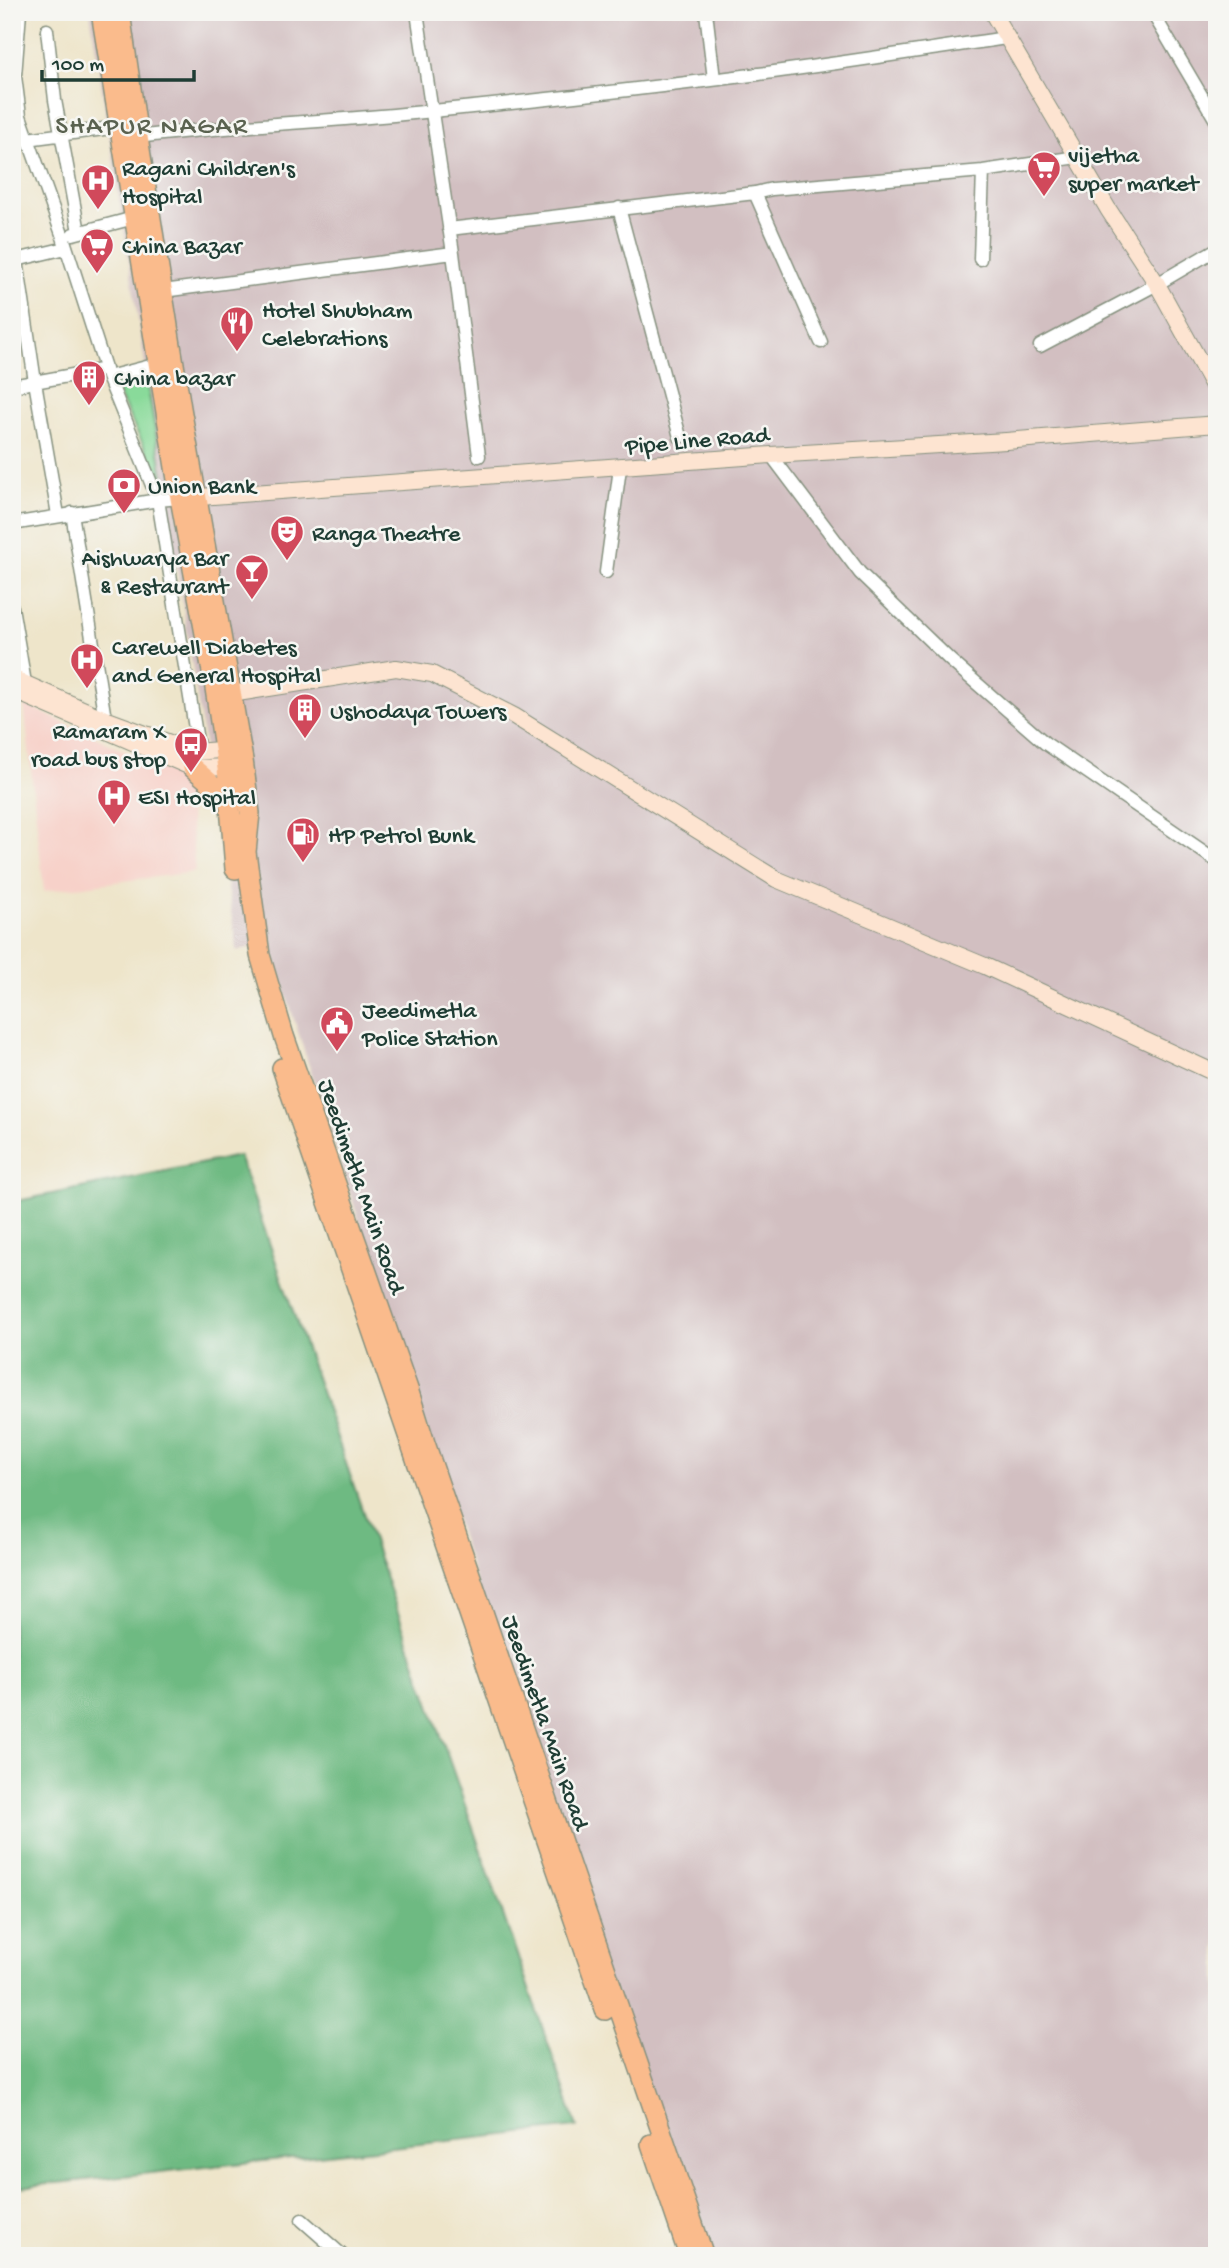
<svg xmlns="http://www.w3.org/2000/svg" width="1229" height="2268" font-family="'Gochi Hand',sans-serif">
<rect width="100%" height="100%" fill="#f6f6f2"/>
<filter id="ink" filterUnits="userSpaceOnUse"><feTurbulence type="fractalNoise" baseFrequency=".0143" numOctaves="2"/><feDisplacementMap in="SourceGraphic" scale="14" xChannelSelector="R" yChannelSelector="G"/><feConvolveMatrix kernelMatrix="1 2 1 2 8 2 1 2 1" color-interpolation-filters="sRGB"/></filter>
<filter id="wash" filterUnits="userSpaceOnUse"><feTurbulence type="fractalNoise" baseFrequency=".00686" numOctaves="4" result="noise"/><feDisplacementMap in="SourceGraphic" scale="28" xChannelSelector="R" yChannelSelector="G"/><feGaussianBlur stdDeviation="1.57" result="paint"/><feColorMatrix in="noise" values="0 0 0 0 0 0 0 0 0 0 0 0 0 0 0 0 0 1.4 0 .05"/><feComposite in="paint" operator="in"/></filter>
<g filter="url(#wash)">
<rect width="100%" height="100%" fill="#eee5ca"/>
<!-- built -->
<path fill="#f7d1c9" d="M 24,704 L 187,780 L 195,872 L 44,891 Z"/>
<!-- industrial -->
<path fill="#d2bfc1" d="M 90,12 L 1217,12 L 1217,2256 L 694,2256 L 269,942 L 237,951 Z"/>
<!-- green -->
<path fill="#89da9a" stroke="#548c67" stroke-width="2" d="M 145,370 L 165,489 L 111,379 Z"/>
<!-- forest -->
<path fill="#6eba82" stroke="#467c5b" stroke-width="2" d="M 239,1156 L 577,2127 L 12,2188 L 12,1202 Z"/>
</g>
<g filter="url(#ink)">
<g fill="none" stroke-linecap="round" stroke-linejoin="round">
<!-- street casing -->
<g stroke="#86917f" stroke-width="15">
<path id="street" d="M 20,12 L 15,76 L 20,116 L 63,237 L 108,377 L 158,500 L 199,753
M 417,12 L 453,253 L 479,456
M 706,12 L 714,79
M 1152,12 L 1217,122
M 47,30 L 55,100 L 79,232
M 138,137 C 236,124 335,122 433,111 C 542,100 651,88 759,74 C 842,63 924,50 1006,38
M 27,139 L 119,127
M 755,193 L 821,342
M 619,208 L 680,437
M 449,229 L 755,193 L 772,189 L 983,171 L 1077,157
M 73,234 L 134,218
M 980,259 L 983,171
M 17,260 L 35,382 L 58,515
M 12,261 L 66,248
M 163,291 L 453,253
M 1040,346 L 1157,284 L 1217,249
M 108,377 L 158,364
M 12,386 L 106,369
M 771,455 L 860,573 L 950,660 L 1045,743 L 1217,861
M 72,513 L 105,719
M 12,524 L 158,500 L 180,498
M 606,572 L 620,468
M 12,607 L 25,683
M 302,2220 L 343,2256"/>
</g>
<!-- secondary casing -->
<g stroke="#86917f" stroke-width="18">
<path id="secondary" d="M 992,12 L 1108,209 L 1157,284 L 1217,393
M 186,498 L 771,455 L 1006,441 L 1217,424
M 12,678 L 105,719 L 194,752 L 233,749
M 12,690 L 193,768 L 236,767
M 231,694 L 396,668 L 432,674 L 514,716 L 776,879 L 985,966 L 1217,1074"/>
</g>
<!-- primary casing -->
<g stroke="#86917f" stroke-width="22">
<path id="primary" d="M 101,12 L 180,498 L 215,688 L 227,768 L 235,869
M 120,12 L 138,137 L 181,408 L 243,760 L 250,813 L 246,852 L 260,955 L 284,1036 L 409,1392 L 425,1443 L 704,2256
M 193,768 L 229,799
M 282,1068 L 605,2010
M 651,2144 L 689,2256"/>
</g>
<!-- street -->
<use href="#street" stroke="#fff" stroke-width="12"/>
<!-- secondary -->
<use href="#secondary" stroke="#fde4d1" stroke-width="16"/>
<!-- primary -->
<use href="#primary" stroke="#fabb8c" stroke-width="19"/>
</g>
</g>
<!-- icons -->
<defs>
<g id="supermarket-pin" transform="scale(1.75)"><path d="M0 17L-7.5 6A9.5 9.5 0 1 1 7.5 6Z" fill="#d1495b" stroke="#f6f6f2"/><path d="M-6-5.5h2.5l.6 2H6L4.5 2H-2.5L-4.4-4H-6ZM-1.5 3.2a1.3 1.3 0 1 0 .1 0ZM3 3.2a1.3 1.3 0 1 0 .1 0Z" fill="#fff"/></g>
<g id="hospital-pin" transform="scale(1.75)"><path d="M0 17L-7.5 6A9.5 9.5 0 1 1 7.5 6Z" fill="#d1495b" stroke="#f6f6f2"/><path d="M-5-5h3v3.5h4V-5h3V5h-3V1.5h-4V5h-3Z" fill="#fff"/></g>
<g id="restaurant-pin" transform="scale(1.75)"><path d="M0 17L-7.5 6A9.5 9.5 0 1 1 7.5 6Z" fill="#d1495b" stroke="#f6f6f2"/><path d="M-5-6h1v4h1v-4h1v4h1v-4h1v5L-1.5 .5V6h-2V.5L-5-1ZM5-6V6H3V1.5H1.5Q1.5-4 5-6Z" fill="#fff"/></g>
<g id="building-pin" transform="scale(1.75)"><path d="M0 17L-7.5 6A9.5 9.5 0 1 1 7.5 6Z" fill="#d1495b" stroke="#f6f6f2"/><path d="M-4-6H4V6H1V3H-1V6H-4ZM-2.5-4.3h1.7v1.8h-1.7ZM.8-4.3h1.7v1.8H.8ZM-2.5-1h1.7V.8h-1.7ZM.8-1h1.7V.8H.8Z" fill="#fff"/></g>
<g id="bank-pin" transform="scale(1.75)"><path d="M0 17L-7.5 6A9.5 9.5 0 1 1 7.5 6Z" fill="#d1495b" stroke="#f6f6f2"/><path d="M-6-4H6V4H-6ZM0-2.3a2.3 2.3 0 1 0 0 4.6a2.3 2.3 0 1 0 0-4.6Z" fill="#fff"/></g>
<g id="theatre-pin" transform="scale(1.75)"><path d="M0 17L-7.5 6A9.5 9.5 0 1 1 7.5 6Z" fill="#d1495b" stroke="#f6f6f2"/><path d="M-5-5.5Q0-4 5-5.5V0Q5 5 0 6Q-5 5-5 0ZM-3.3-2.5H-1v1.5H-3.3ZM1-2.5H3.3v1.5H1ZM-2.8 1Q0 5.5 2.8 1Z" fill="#fff"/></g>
<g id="bar-pin" transform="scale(1.75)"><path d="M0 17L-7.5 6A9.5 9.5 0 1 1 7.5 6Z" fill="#d1495b" stroke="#f6f6f2"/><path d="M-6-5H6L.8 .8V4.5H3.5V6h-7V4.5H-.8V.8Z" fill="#fff"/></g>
<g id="bus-pin" transform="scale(1.75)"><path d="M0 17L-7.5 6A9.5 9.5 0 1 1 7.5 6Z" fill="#d1495b" stroke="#f6f6f2"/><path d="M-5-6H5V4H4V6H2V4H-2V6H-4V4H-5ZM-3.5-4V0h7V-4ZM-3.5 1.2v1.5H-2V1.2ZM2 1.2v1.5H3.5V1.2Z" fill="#fff"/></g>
<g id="fuel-pin" transform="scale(1.75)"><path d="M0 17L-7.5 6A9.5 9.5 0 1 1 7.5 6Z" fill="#d1495b" stroke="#f6f6f2"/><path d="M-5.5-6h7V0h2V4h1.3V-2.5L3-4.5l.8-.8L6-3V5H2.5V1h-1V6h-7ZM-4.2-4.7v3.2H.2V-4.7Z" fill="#fff"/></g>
<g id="civic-pin" transform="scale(1.75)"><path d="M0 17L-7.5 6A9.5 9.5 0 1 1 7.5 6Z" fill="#d1495b" stroke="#f6f6f2"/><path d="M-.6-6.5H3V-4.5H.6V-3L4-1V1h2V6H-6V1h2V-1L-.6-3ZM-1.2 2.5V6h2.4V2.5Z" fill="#fff"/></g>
</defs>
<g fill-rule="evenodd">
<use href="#supermarket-pin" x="1044" y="168"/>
<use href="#hospital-pin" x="98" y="181"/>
<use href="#supermarket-pin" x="97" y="245"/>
<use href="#restaurant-pin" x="237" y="323"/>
<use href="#building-pin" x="89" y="377"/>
<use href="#bank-pin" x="124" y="485"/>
<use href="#theatre-pin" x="287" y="532"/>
<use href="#bar-pin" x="252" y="571"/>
<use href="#hospital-pin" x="87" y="660"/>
<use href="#building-pin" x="305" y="710"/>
<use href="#bus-pin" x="191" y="744"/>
<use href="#hospital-pin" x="114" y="796"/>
<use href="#fuel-pin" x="303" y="834"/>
<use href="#civic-pin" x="337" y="1023"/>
</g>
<g text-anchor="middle" stroke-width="5" stroke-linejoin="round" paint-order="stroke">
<!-- poi labels -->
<g font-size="24" fill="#1f3d34" stroke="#f6f6f2" text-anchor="start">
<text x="1068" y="162">vijetha<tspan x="1068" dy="28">super market</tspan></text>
<text x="122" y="175">Ragani Children's<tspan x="122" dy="28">Hospital</tspan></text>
<text x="122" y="253">China Bazar</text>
<text x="262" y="317">Hotel Shubham<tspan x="262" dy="28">Celebrations</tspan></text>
<text x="114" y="385">China bazar</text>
<text x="148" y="493">Union Bank</text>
<text x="312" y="540">Ranga Theatre</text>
<text x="228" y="565" text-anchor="end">Aishwarya Bar<tspan x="228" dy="28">&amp; Restaurant</tspan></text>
<text x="112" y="654">Carewell Diabetes<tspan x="112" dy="28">and General Hospital</tspan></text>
<text x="330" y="718">Ushodaya Towers</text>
<text x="166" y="738" text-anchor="end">Ramaram X<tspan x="166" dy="28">road bus stop</tspan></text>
<text x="138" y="804">ESI Hospital</text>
<text x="328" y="842">HP Petrol Bunk</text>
<text x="362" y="1017">Jeedimetla<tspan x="362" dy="28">Police Station</tspan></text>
</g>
<!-- street labels -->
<g font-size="24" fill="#1f3d34" stroke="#f6f6f2">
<text transform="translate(697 439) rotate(-5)" y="8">Pipe Line Road</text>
<text transform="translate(363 1186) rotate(71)" y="8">Jeedimetla Main Road</text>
<text transform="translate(547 1722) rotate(71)" y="8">Jeedimetla Main Road</text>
</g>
<!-- neighbourhood labels -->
<g font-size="26" letter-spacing="2" fill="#5a6250" stroke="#f6f6f2">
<text x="152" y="133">SHAPUR NAGAR</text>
</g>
</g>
<!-- margin -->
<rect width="1229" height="2268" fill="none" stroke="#f6f6f2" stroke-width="42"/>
<!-- scale -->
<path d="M42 70v10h152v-10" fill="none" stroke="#1f3d34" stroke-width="3.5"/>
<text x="52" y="70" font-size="21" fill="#1f3d34" stroke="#f6f6f2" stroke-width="5" paint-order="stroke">100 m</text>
</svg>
